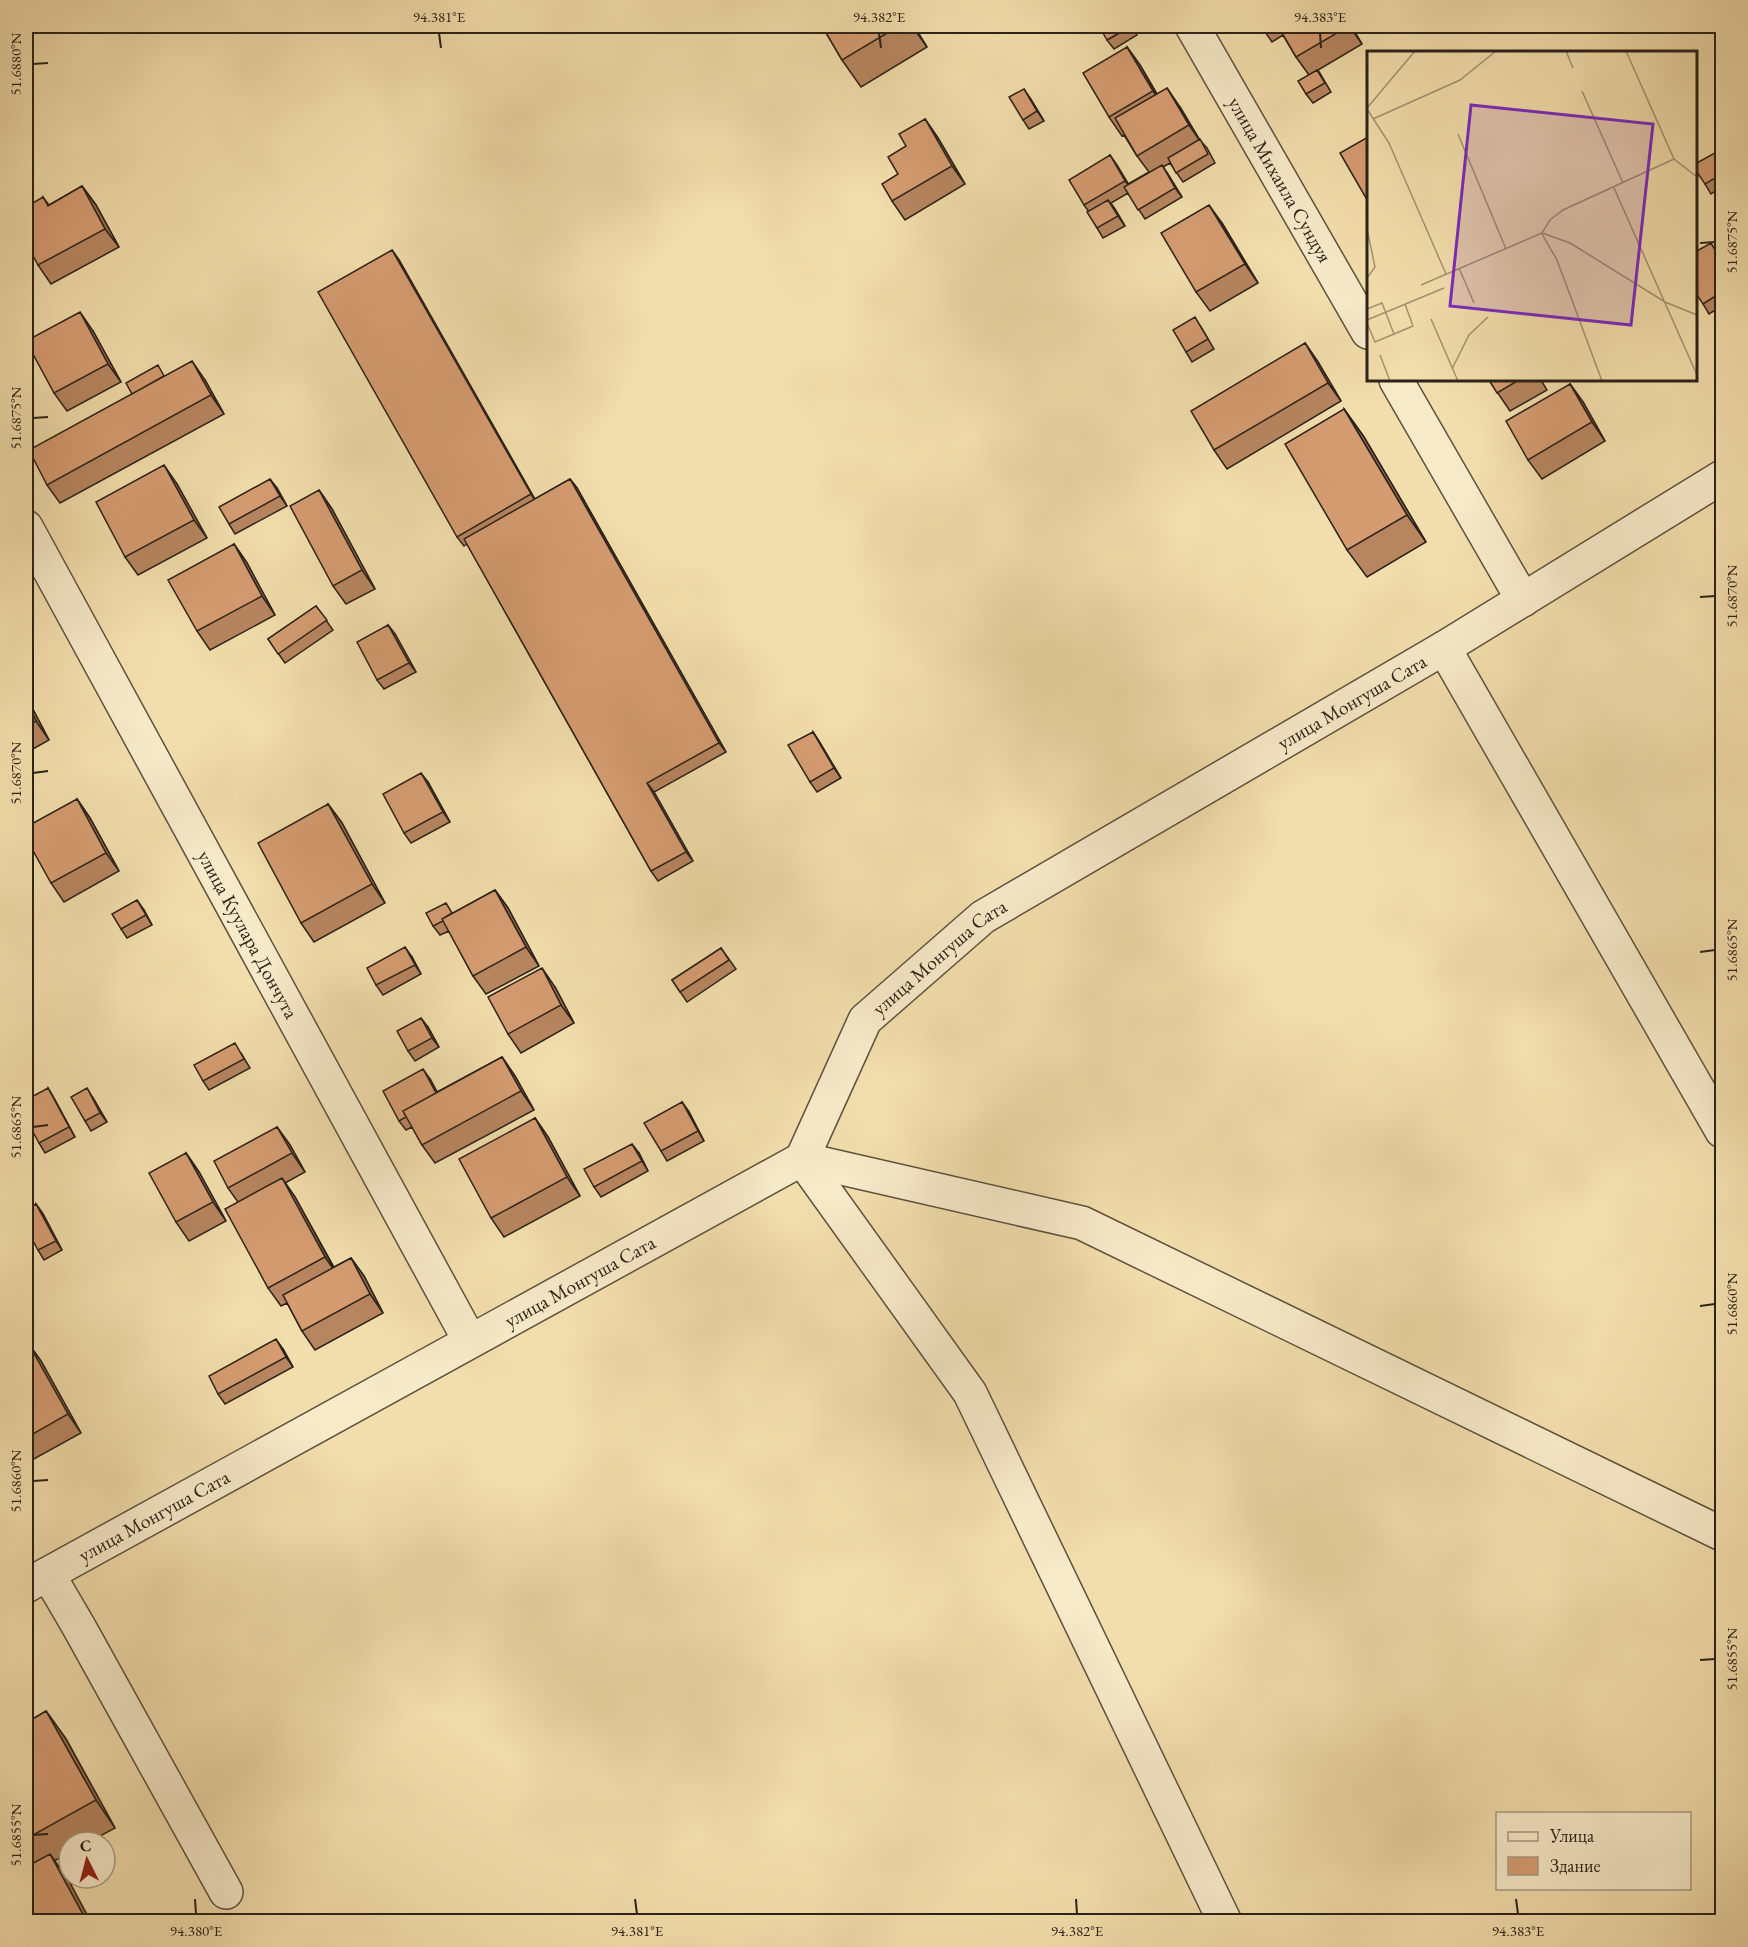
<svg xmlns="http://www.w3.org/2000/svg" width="1748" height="1947" font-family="'EB Garamond',serif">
<rect width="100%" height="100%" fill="#f2deac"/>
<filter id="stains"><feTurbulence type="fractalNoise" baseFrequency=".00333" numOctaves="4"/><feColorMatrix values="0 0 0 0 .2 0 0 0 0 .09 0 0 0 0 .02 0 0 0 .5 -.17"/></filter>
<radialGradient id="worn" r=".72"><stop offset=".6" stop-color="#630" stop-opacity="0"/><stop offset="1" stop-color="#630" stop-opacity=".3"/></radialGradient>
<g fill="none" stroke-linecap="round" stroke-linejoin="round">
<!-- minor casing -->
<g stroke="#5e513e" stroke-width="36">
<g id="minor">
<path id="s1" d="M 1192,26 L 1368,332"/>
<path d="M 1396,380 L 1523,600"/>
<path id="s2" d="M 26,527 L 470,1341"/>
<path d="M 1444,648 L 1722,1131"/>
<path d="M 802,1159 L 1082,1223 L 1722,1534"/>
<path d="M 802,1159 L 970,1393 L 1225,1922"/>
<path d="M 48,1574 L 79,1627 L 226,1892"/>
<path id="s3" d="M 26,1586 L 802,1159 L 865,1020 L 983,917 L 1444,648 L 1722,477"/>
</g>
</g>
<!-- minor -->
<use href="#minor" stroke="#f7eac9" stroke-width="33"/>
</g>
<!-- wall -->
<path fill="#b78661" stroke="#2c2219" stroke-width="1.5" d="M 822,26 L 914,26 L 927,47 L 861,87 L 842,60 Z
M 1132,26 L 1137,35 L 1114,49 L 1107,40 Z
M 1261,26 L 1351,26 L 1362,44 L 1318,70 L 1331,92 L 1313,103 L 1306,94 L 1309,75 L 1296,57 L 1283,35 L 1272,42 Z
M 1127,47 L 1140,65 L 1157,94 L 1180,107 L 1199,139 L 1207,148 L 1215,163 L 1183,182 L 1170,163 L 1163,167 L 1182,197 L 1145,219 L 1128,193 L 1111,203 L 1125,226 L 1103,238 L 1097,228 L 1089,212 L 1084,205 L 1110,155 L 1128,184 L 1149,172 L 1137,156 L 1124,135 L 1122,136 L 1109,117 Z
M 1030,98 L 1044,121 L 1029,129 L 1023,120 Z
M 925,119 L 938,138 L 965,184 L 905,220 L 892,201 L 906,146 Z
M 1722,149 L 1722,187 L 1711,194 L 1705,184 Z
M 82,186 L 96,205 L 119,247 L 51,284 L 38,265 L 43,197 L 49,205 Z
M 1222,223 L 1258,283 L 1210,311 L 1196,292 Z
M 392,250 L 399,260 L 535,499 L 570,479 L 577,488 L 726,752 L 654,792 L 693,861 L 658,881 L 651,871 L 467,544 L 464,546 L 457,537 Z
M 1718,253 L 1722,261 L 1722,306 L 1709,314 L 1703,304 Z
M 1201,327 L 1214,349 L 1192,362 L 1186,352 Z
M 93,331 L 121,382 L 67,411 L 54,393 Z
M 1305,343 L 1318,362 L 1341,401 L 1227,469 L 1214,450 Z
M 165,376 L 205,380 L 224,414 L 60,503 L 47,485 Z
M 1489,380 L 1541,380 L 1547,390 L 1510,411 Z
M 1570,384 L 1583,402 L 1605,441 L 1542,479 L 1528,460 Z
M 1344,409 L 1364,437 L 1426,542 L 1367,577 L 1347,550 Z
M 177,484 L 207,538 L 138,575 L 125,557 Z
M 277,488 L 287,506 L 235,534 L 229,524 Z
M 319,490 L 332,509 L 375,589 L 346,604 L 333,586 Z
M 234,544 L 247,563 L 275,615 L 210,650 L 197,631 Z
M 316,606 L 333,630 L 285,663 L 268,639 Z
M 388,625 L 395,634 L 416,672 L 384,689 L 377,680 Z
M 26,696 L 49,740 L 26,753 Z
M 813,732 L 841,778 L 817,792 L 810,782 Z
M 428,782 L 450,822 L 411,843 L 404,833 Z
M 77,799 L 90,818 L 119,871 L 64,902 L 51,883 Z
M 328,804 L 342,823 L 385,903 L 314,942 L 301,923 Z
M 495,890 L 508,908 L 539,966 L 486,994 L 473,976 L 449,931 L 440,935 L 433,926 L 453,913 Z
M 144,910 L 152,925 L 127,938 L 121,929 Z
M 721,948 L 736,969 L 687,1002 L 672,980 Z
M 412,957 L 421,974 L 383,995 L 376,985 Z
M 555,987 L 574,1023 L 521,1053 L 508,1034 Z
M 428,1027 L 439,1047 L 415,1061 L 408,1051 Z
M 241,1053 L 250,1068 L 209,1090 L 203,1081 Z
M 502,1057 L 515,1076 L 534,1110 L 435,1163 L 422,1145 L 412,1127 L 406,1130 L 399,1121 L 430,1079 L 437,1092 Z
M 48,1088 L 54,1098 L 75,1137 L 45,1153 L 39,1143 Z
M 93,1098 L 107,1122 L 91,1131 L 85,1121 Z
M 682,1102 L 689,1112 L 704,1141 L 667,1161 L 661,1151 Z
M 535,1118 L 548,1137 L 580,1196 L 504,1237 L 491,1218 Z
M 277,1127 L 290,1145 L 305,1172 L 285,1183 L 295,1197 L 334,1267 L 351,1258 L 364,1276 L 383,1313 L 315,1350 L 302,1331 L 287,1303 L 281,1306 L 268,1288 L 238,1202 L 228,1188 Z
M 186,1153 L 199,1172 L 226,1221 L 189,1241 L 176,1222 Z
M 639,1153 L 648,1171 L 601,1197 L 594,1187 Z
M 36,1204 L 43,1214 L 62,1250 L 44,1260 L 38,1250 Z
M 28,1343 L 41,1361 L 81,1433 L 32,1460 L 26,1451 L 26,1344 Z
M 283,1349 L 293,1367 L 225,1404 L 218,1394 Z
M 46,1711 L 66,1739 L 115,1828 L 89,1842 L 69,1842 L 69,1853 L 54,1861 L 69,1881 L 26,1922 L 26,1723 Z"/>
<!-- shaded-wall -->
<path fill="#956d4f" stroke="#2c2219" stroke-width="1.5" d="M 912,26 L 914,26 L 927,47 Z
M 1349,26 L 1351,26 L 1362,44 Z
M 1127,47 L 1140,65 L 1166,110 L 1153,91 Z
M 1167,88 L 1180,107 L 1202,144 L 1189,125 Z
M 1024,89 L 1030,98 L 1044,121 L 1037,111 Z
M 925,119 L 938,138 L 965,184 L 952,166 Z
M 1110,155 L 1117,165 L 1132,190 L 1125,181 Z
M 1162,165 L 1168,174 L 1182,197 L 1175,188 Z
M 82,186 L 96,205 L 119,247 L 105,229 Z
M 1108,200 L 1115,209 L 1125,226 L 1118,216 Z
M 1209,205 L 1222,223 L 1258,283 L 1245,264 Z
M 392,250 L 399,260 L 537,504 L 531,494 Z
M 80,312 L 93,331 L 121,382 L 108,364 Z
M 1305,343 L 1318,362 L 1341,401 L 1328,383 Z
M 192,361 L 205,380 L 224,414 L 211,395 Z
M 1570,384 L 1583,402 L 1605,441 L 1592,422 Z
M 1344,409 L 1364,437 L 1426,542 L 1407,515 Z
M 164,465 L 177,484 L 207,538 L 194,520 Z
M 270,479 L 277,488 L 287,506 L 280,496 Z
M 570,479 L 577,488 L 726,752 L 719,743 Z
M 319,490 L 332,509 L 375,589 L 362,570 Z
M 234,544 L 247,563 L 275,615 L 262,596 Z
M 388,625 L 395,634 L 416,672 L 409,663 Z
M 26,696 L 49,740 L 36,721 L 26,701 Z
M 813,732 L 819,741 L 841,778 L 834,768 Z
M 421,773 L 428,782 L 450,822 L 443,812 Z
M 647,783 L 654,792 L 693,861 L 686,852 Z
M 77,799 L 90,818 L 119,871 L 106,853 Z
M 328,804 L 342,823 L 385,903 L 372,884 Z
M 495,890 L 508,908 L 539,966 L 526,947 Z
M 137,900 L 144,910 L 152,925 Z
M 405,947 L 412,957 L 421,974 L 415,965 Z
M 542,968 L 555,987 L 574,1023 L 561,1005 Z
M 421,1018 L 428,1027 L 439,1047 L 432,1038 Z
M 502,1057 L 515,1076 L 534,1110 L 521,1091 Z
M 423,1069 L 430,1079 L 446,1108 L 439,1099 Z
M 48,1088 L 54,1098 L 75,1137 L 69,1127 Z
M 87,1088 L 93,1098 L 107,1122 L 100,1113 Z
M 682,1102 L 689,1112 L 704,1141 L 698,1131 Z
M 535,1118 L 548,1137 L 580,1196 L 567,1177 Z
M 277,1127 L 290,1145 L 305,1172 L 292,1153 Z
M 632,1144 L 639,1153 L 648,1171 L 642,1161 Z
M 186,1153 L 199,1172 L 226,1221 L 213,1202 Z
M 282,1178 L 295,1197 L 338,1276 L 325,1257 Z
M 36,1204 L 43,1214 L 62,1250 L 56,1241 Z
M 351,1258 L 364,1276 L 383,1313 L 370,1294 Z
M 276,1339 L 283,1349 L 293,1367 L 286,1357 Z
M 28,1343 L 41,1361 L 81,1433 L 68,1414 Z
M 46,1711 L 66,1739 L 115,1828 L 96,1800 Z
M 50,1854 L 69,1881 L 91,1922 L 87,1922 Z"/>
<!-- building -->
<path fill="#d59c71" stroke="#2c2219" stroke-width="1.5" d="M 822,26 L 899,26 L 842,60 Z
M 1099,26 L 1131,26 L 1107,40 Z
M 1278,26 L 1349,26 L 1296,57 Z
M 1127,47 L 1153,91 L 1109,117 L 1083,73 Z
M 1317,70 L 1325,83 L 1306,94 L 1298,81 Z
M 1167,88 L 1189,125 L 1137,156 L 1115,118 Z
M 1024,89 L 1037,111 L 1023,120 L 1009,97 Z
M 925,119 L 952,166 L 892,201 L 882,184 L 898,174 L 888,157 L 906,146 L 899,134 Z
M 1368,137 L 1368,197 L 1366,198 L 1340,153 Z
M 1200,139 L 1208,154 L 1176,173 L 1168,158 Z
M 1722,149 L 1722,174 L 1705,184 L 1695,169 L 1695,164 Z
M 1110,155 L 1125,181 L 1084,205 L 1069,180 Z
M 1162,165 L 1175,188 L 1138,210 L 1124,187 Z
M 82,186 L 105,229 L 38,265 L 26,243 L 26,207 L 43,197 L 48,206 Z
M 1108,200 L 1118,216 L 1097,228 L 1087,212 Z
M 1209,205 L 1245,264 L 1196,292 L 1161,233 Z
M 1711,243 L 1722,262 L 1722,292 L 1703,304 L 1695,292 L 1695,252 Z
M 392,250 L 531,494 L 457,537 L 318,292 Z
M 80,312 L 108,364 L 54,393 L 26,341 Z
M 1195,317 L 1208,339 L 1186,352 L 1173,330 Z
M 1305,343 L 1328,383 L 1214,450 L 1191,411 Z
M 192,361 L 211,395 L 47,485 L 29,450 Z
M 158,365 L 164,376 L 132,394 L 126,383 Z
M 1489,380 L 1519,380 L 1497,393 Z
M 1570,384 L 1592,422 L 1528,460 L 1506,421 Z
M 1344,409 L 1407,515 L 1347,550 L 1285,444 Z
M 164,465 L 194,520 L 125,557 L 96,502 Z
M 270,479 L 280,496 L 229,524 L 219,507 Z
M 570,479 L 719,743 L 647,783 L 686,852 L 651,871 L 464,539 Z
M 319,490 L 362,570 L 333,586 L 290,506 Z
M 234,544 L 262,596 L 197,631 L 168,580 Z
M 316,606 L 327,620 L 278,654 L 268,639 Z
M 388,625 L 409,663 L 377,680 L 357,642 Z
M 26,701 L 36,721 L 26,727 Z
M 813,732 L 834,768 L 810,782 L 788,745 Z
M 421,773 L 443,812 L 404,833 L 383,794 Z
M 77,799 L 106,853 L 51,883 L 26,838 L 26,827 Z
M 328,804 L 372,884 L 301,923 L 258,843 Z
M 495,890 L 526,947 L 473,976 L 442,919 Z
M 137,900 L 146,915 L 121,929 L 112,914 Z
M 446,903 L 452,913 L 442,919 L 443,921 L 433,926 L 426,913 Z
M 405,947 L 415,965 L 376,985 L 367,968 Z
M 721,948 L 729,960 L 680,992 L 672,980 Z
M 542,968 L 561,1005 L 508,1034 L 488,997 Z
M 421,1018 L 432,1038 L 408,1051 L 397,1031 Z
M 235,1043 L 244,1059 L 203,1081 L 194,1065 Z
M 502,1057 L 521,1091 L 422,1145 L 403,1111 Z
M 423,1069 L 436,1093 L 403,1111 L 406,1117 L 399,1121 L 383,1091 Z
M 48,1088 L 69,1127 L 39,1143 L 26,1119 L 26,1100 Z
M 87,1088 L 100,1113 L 85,1121 L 71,1097 Z
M 682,1102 L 698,1131 L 661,1151 L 644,1123 Z
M 535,1118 L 567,1177 L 491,1218 L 459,1159 Z
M 277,1127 L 292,1153 L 228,1188 L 214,1161 Z
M 632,1144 L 642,1161 L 594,1187 L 584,1169 Z
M 186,1153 L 213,1202 L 176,1222 L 149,1173 Z
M 282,1178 L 325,1257 L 268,1288 L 225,1209 Z
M 36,1204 L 56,1241 L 38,1250 L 26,1228 L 26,1210 Z
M 351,1258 L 370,1294 L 302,1331 L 283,1295 Z
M 276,1339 L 286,1357 L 218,1394 L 209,1376 Z
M 28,1343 L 68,1414 L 26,1438 L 26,1344 Z
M 46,1711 L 96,1800 L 26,1839 L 26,1723 Z
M 50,1854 L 87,1922 L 26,1922 L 26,1867 Z"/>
<!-- ticks -->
<path fill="none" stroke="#2c2219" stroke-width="2" d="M 439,33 L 441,48M 879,33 L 881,48M 1320,33 L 1321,48M 33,64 L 48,63M 1700,243 L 1715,242M 33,418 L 48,417M 1700,597 L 1715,596M 33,773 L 48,771M 1700,952 L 1715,950M 33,1127 L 48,1125M 1700,1306 L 1715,1304M 33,1481 L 48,1480M 1700,1660 L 1715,1659M 33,1835 L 48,1834M 195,1899 L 196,1914M 635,1899 L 637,1914M 1076,1899 L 1077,1914M 1516,1899 L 1518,1914"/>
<g text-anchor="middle" stroke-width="4.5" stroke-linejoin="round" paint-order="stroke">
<!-- street labels -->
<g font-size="20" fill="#2c2219" stroke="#f7eac9">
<text dy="7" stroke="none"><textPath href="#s1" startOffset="177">улица Михаила Сундуя</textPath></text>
<text dy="7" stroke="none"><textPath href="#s3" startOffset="1622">улица Монгуша Сата</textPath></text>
<text dy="7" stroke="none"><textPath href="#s2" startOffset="464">улица Куулара Дончута</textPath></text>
<text dy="7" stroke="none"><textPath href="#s3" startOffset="1136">улица Монгуша Сата</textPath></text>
<text dy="7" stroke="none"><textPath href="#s3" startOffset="632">улица Монгуша Сата</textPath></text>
<text dy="7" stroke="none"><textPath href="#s3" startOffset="146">улица Монгуша Сата</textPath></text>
</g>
</g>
<!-- overview -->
<g transform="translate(1367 51)">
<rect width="330" height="330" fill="#f2deac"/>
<path fill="none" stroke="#a39371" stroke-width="1.5" d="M 199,0 L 206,17M 259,0 L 307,108 L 330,126M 215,40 L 256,132M 0,57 L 48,0M 0,58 L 22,92 L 79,223M 6,68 L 93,29 L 129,0M 91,83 L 139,198M 247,137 L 330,324M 0,178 L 8,216 L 0,227M 175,182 L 203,192 L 298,251 L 330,264M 175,183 L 190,209 L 235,330M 92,217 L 107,252M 54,234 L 175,182 L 183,169 L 196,159 L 307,108M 0,258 L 15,252 L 27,283 L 8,291 L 0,272M 64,268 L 91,330M 0,269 L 77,237M 27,283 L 46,275 L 38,253M 13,304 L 23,330M 85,318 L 102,284 L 121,266"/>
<path fill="#7b2cbf" fill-opacity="0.15" stroke="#7b2cbf" stroke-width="3" d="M 104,54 L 286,73 L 264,274 L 83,255 Z"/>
<rect width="330" height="330" fill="none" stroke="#2c2219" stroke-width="3"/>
</g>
<!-- margin -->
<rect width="1748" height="1947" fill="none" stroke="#f2deac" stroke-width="66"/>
<!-- legend -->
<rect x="1496" y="1812" width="195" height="78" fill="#f7eac9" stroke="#a69a83" stroke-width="1.5"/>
<rect x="1508" y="1832" width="30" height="9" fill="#f7eac9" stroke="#a69a83" stroke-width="1.5"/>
<text x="1550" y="1842" font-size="18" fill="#2c2219">Улица</text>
<rect x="1508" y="1857" width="30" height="18" fill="#d59c71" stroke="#a69a83" stroke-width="1.5"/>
<text x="1550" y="1872" font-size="18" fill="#2c2219">Здание</text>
<!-- north arrow -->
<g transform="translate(87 1860) rotate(354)"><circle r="28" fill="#f7eac9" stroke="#a69a83" stroke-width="1.5"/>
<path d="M0-4.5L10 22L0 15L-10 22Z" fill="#8f2418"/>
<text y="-9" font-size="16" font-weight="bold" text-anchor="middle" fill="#2c2219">С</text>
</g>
<rect x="33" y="33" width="1682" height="1881" fill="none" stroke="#2c2219" stroke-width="2"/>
<g font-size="15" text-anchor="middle" fill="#2c2219">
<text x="439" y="22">94.381°E</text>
<text x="879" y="22">94.382°E</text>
<text x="1320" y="22">94.383°E</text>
<text transform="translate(16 64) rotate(-90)" y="5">51.6880°N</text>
<text transform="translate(1732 242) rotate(-90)" y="5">51.6875°N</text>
<text transform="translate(16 418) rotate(-90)" y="5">51.6875°N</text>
<text transform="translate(1732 596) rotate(-90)" y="5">51.6870°N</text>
<text transform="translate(16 773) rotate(-90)" y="5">51.6870°N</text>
<text transform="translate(1732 950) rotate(-90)" y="5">51.6865°N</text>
<text transform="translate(16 1127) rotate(-90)" y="5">51.6865°N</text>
<text transform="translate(1732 1304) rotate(-90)" y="5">51.6860°N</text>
<text transform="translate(16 1481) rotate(-90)" y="5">51.6860°N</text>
<text transform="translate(1732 1659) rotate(-90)" y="5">51.6855°N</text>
<text transform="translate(16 1835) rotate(-90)" y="5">51.6855°N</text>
<text x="196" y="1936">94.380°E</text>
<text x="637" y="1936">94.381°E</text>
<text x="1077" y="1936">94.382°E</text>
<text x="1518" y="1936">94.383°E</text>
</g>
<rect width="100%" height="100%" filter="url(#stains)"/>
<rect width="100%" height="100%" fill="url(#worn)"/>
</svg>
